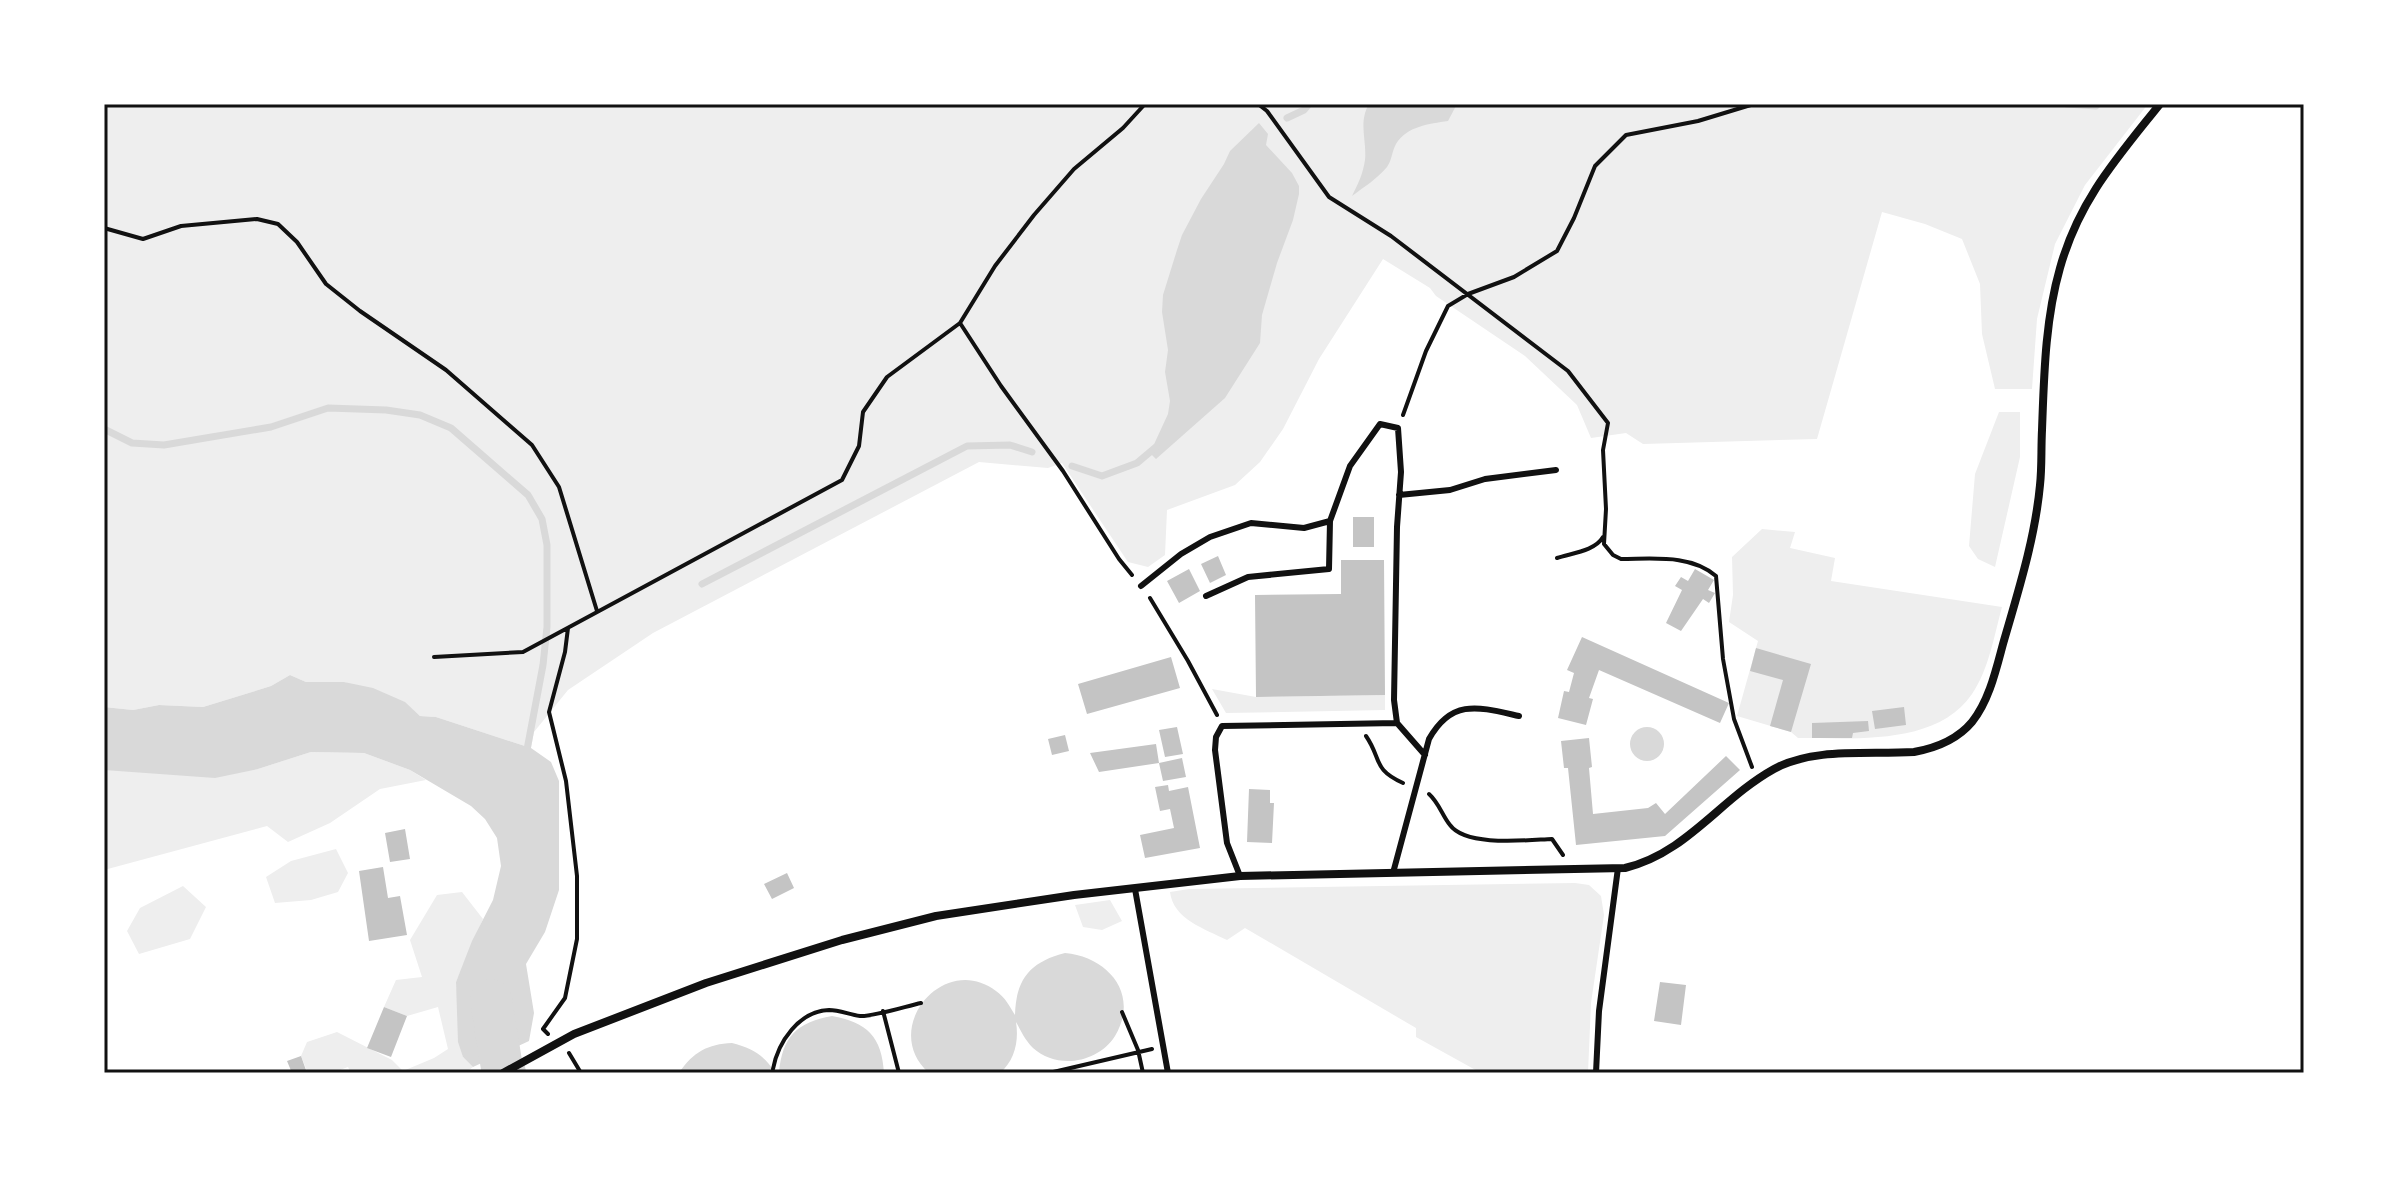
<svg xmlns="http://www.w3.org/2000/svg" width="2408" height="1177" font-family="'Fira Sans Condensed',sans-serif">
<rect width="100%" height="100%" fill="#fff"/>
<!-- green -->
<path fill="#eee" d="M 104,104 L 2148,104 L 2085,185 L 2055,244 L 2037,319 L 2032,389 L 1995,389 L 1982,334 L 1980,284 L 1962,239 L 1925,224 L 1882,212 L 1817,439 L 1643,444 L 1626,433 L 1591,438 L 1577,405 L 1525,356 L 1436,296 L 1430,288 L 1383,259 L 1319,359 L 1283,429 L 1260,462 L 1235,485 L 1167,510 L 1165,555 L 1148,567 L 1128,562 L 1062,463 L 1048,468 L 979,462 L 653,633 L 568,690 L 534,732 L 531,748 L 436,717 L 420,716 L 404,702 L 344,682 L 306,682 L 290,675 L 271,686 L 203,707 L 159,705 L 133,710 L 104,707 Z
M 1999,412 L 2020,412 L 2020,457 L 1995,567 L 1978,559 L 1969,546 L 1975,474 Z
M 1762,529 L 1795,532 L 1790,548 L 1835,558 L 1831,581 L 2002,607 C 1994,636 1989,669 1972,694 C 1937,746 1853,738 1798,738 L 1791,732 L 1737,716 L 1758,641 L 1729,622 L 1733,595 L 1732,557 Z
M 1212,689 L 1256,697 L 1385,695 L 1385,710 L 1226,713 Z
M 311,752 L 364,753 L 410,770 L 426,780 L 380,789 L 330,823 L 288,842 L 267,826 L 104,870 L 104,770 L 258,769 Z
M 336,849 L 348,873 L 338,892 L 311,900 L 275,903 L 266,877 L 291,861 Z
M 1575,883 L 1589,885 L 1601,896 L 1604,915 L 1591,1003 L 1588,1073 L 1481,1073 L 1416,1037 L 1416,1028 L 1245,928 L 1227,940 C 1205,929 1173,919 1170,892 L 1189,889 Z
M 183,886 L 206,907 L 190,939 L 139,954 L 127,931 L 140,908 Z
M 462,892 L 483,919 L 456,982 L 463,1057 L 473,1067 L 465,1073 L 351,1073 L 348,1067 L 337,1071 L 307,1071 L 301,1056 L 307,1042 L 337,1032 L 392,1060 L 403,1071 L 434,1058 L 448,1049 L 438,1007 L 407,1016 L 384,1007 L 396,980 L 422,977 L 410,940 L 437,895 Z
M 1110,900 L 1122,921 L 1102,930 L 1083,927 L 1075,905 Z"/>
<!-- water -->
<path fill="#d9d9d9" d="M 1369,104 L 1457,104 L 1448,121 C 1429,124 1407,126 1396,144 C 1392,151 1392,160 1387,167 C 1377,179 1364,187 1352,196 C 1358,184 1363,174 1365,160 C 1367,140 1358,123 1369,104 Z
M 1259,123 L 1268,134 L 1266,145 L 1292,173 L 1299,186 L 1299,194 L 1293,220 L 1277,263 L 1262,315 L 1260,343 L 1225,398 L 1156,459 L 1150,453 L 1168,414 L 1170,401 L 1165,372 L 1168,350 L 1162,312 L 1163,295 L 1177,250 L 1182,235 L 1201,199 L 1224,164 L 1230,151 Z
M 290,675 L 306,682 L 344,682 L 373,688 L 405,702 L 420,716 L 436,717 L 531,748 L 551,762 L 559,781 L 559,890 L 545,932 L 526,964 L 534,1013 L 529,1041 L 473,1067 L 463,1057 L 458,1042 L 456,982 L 472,941 L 493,900 L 501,866 L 497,838 L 485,819 L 471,806 L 410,770 L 364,753 L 311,752 L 258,769 L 215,778 L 104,770 L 104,707 L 133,710 L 159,705 L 203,707 L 271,686 Z
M1630 744a17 17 0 1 1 34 0a17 17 0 1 1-34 0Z
M 1065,953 C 1108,957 1140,994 1115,1036 C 1098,1063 1057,1070 1033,1048 C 1025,1040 1021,1031 1016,1022 C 1019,1041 1015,1060 1000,1073 L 929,1073 C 879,1029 944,951 996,991 C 1005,997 1010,1007 1015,1015 C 1016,979 1030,962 1065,953 Z
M 832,1016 C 867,1022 882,1037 884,1073 L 779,1073 C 782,1037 797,1022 832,1016 Z
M 732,1043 C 751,1048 765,1055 775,1073 L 679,1073 C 693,1052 708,1044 732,1043 Z"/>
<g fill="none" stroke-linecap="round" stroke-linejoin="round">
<!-- stream -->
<path stroke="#d9d9d9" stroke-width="7" d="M 2067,104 L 2096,106 L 2098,104
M 1287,118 L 1304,110 L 1309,104
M 104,429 L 132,443 L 164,445 L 271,427 L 328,408 L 386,410 L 420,415 L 451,428 L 528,495 L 542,519 L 547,545 L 547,627 L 543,665 L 526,755
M 1072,466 L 1102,476 L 1137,463 L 1156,447
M 702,584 L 967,446 L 1010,445 L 1032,452"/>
<!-- river -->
<path stroke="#d9d9d9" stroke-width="42" d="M 491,1000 L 502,1068 L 505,1073"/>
</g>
<!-- building -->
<path fill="#c4c4c4" d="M 1353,517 L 1374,517 L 1374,547 L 1353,547 Z
M 1218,556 L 1226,575 L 1210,583 L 1201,564 Z
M 1341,560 L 1384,560 L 1385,695 L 1256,697 L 1255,595 L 1341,594 Z
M 1189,569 L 1200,591 L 1179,603 L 1167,581 Z
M 1695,569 L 1714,580 L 1708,590 L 1715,593 L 1709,603 L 1703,599 L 1681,631 L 1666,623 L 1682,590 L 1675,586 L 1681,577 L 1688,581 Z
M 1582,637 L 1729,703 L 1720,723 L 1599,670 L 1589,698 L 1593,699 L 1586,725 L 1558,718 L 1564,691 L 1569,692 L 1574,673 L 1567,670 Z
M 1756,648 L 1811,664 L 1791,732 L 1770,726 L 1783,680 L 1750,671 Z
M 1171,657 L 1180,688 L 1087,714 L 1078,684 Z
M 1904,707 L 1906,725 L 1875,729 L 1872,711 Z
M 1868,721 L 1869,731 L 1853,733 L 1852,738 L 1812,738 L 1812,723 Z
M 1177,727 L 1183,754 L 1165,757 L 1159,730 Z
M 1065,735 L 1069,751 L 1052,755 L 1048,739 Z
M 1589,738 L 1592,767 L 1589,768 L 1593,814 L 1648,808 L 1656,803 L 1665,814 L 1726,756 L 1740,770 L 1665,836 L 1576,845 L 1568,768 L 1564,768 L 1561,741 Z
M 1156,744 L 1159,763 L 1182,758 L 1186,777 L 1163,781 L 1159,763 L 1099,772 L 1090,753 Z
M 1168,785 L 1169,791 L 1188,787 L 1200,848 L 1145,858 L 1140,835 L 1174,828 L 1170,809 L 1160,811 L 1155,787 Z
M 1249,789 L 1270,790 L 1270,803 L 1274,803 L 1272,843 L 1247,842 Z
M 405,829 L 410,859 L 390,862 L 385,833 Z
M 383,867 L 388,898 L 400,896 L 407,935 L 369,941 L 359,871 Z
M 787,873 L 794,888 L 772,899 L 764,884 Z
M 1660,982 L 1686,985 L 1681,1025 L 1654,1021 Z
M 384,1007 L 407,1016 L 391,1057 L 367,1048 Z
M 301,1056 L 307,1073 L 292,1073 L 287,1061 Z"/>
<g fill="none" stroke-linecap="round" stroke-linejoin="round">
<!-- path -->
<path stroke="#111" stroke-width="4" d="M 1258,104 L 1267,111 L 1329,197 L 1391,236 L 1568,371 L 1608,423 L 1603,450 L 1606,509 L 1604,544 L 1613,555 L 1621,559 C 1653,559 1691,554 1716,576 L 1723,659 L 1734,719 L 1752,767
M 104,228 L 143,239 L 181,226 L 257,219 L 278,224 L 297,242 L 326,284 L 360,311 L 446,370 L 532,445 L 559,487 L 597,611
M 960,323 L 1001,386 L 1063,471 L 1119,559 L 1132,575
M 1403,415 L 1426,351 L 1448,306 L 1468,294 L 1514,277 L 1557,251 L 1574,218 L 1595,166 L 1626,135 L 1698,121 L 1754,104
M 1557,558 C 1572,553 1595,551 1603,537
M 1150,598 L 1188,661 L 1217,715
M 434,657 L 523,652 L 842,480 L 859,446 L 863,412 L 887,377 L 960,323 L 995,266 L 1034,215 L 1074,169 L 1123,128 L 1145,104
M 1366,736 C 1382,759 1372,769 1403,783
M 1429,794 C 1439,803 1442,815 1450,825 C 1466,847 1527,840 1552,839 L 1563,855
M 883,1011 L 899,1073
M 1122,1012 L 1138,1050 L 1143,1073
M 548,1034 L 543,1029 L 565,998 L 577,939 L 577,876 L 566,781 L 549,712 L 565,652 L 568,628
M 569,1053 L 581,1073
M 773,1069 C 778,1042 799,1011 829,1010 C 840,1010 850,1015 860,1016 C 873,1017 907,1006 921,1003
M 1049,1073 L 1152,1049"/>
<!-- service -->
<path stroke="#111" stroke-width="6" d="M 1399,495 L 1450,490 L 1485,479 L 1556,470
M 1141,586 L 1181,554 L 1210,537 L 1251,523 L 1304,528 L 1330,521 L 1350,466 L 1380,424 L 1398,428 L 1401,472 L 1397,527 L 1394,700 L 1397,723 L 1425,755
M 1206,596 L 1248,577 L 1329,569 L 1330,521
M 1393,873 L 1429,739 C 1452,698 1479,707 1519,716
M 1240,876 L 1227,843 L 1215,750 L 1216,737 L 1222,726 L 1397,723
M 1135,889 L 1168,1073
M 1596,1073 L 1599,1011 L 1618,868"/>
<!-- minor -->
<path stroke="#111" stroke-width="8" d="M 503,1073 L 574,1034 L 706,983 L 842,940 L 936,916 L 1074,895 L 1240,876 L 1625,868 C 1687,853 1720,799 1774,769 C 1814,747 1869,755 1914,752 C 1936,748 1957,740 1972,722 C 1989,701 1996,670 2003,644 C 2018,592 2035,539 2040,485 C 2042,467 2041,449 2042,430 C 2044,377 2045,320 2060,268 C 2079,200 2117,158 2160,104"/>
</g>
<!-- border -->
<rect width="2408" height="1177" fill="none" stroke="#ffffff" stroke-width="212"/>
<rect x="106" y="106" width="2196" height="965" fill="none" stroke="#111" stroke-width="3"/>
</svg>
